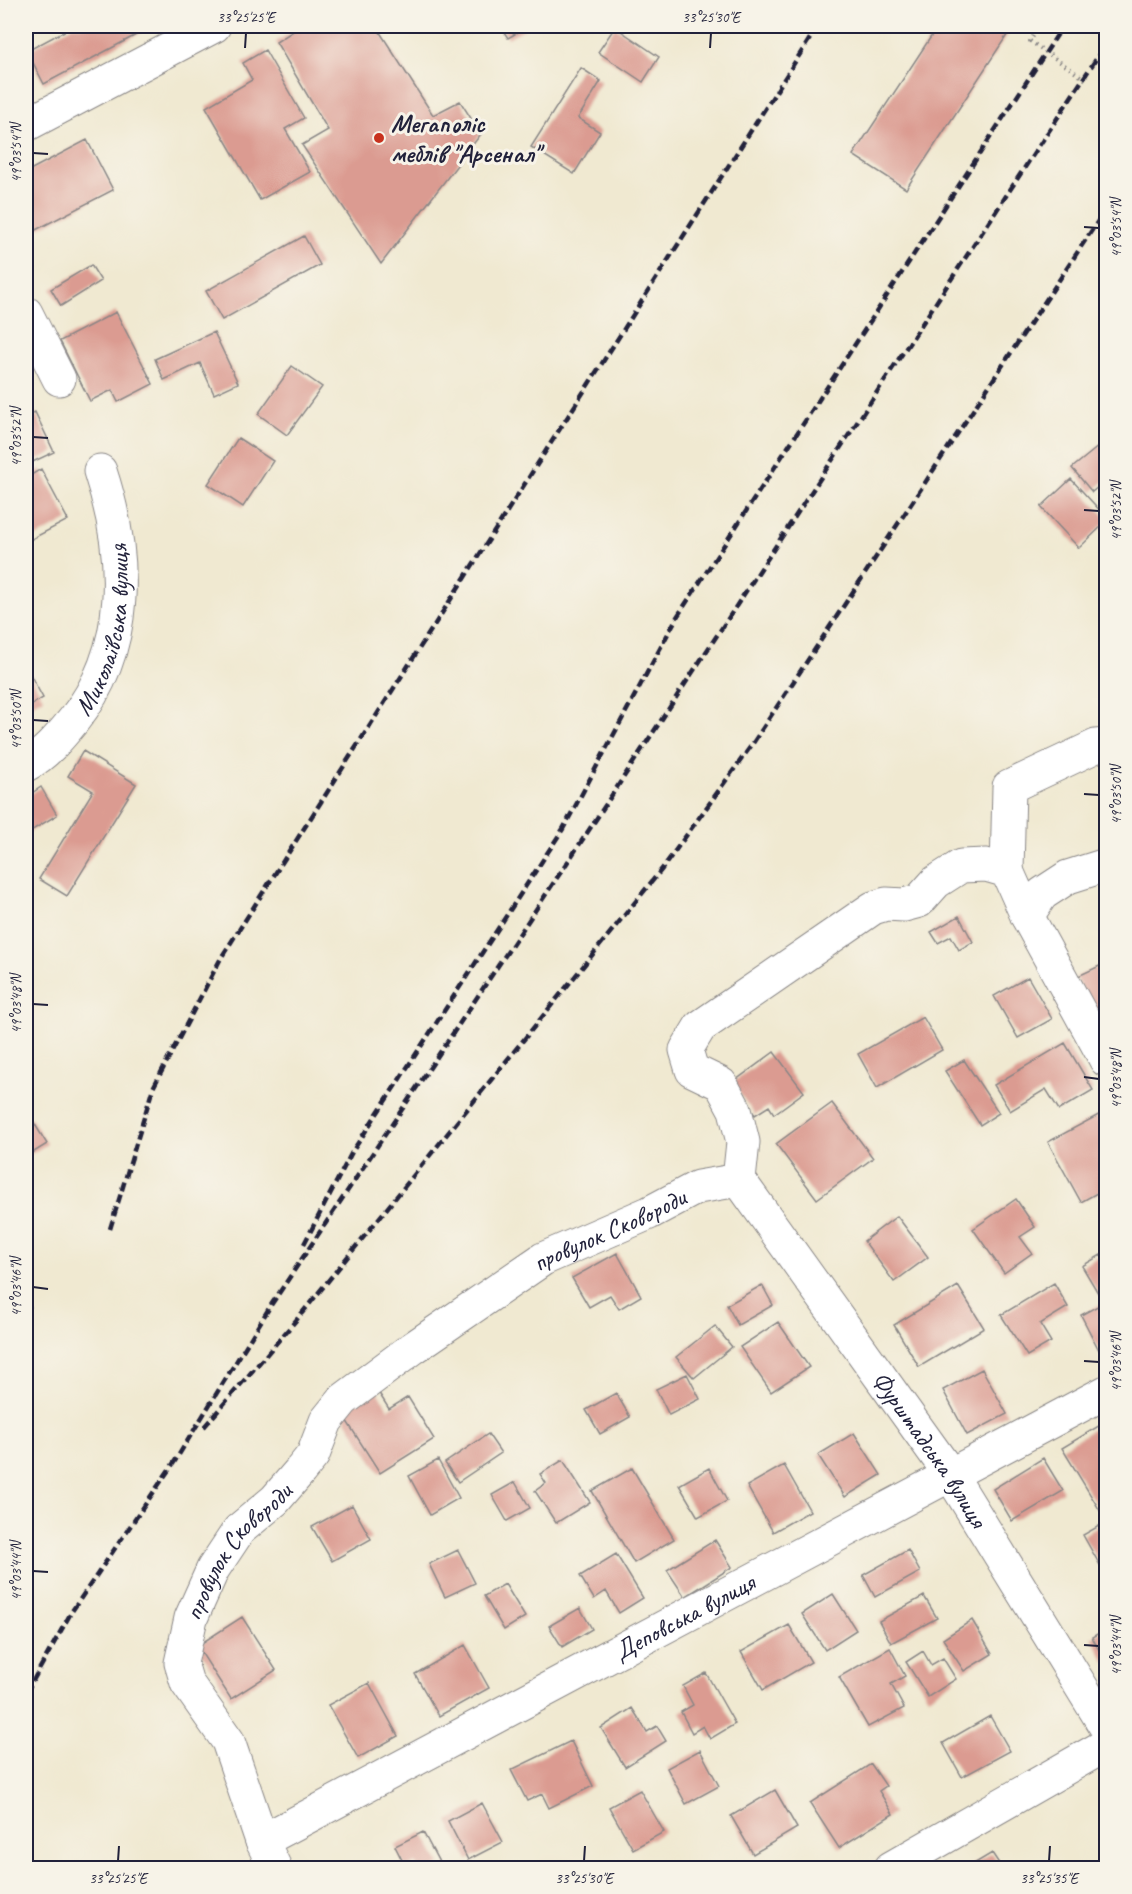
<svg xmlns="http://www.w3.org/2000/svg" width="1132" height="1894" font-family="Caveat,sans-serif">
<rect width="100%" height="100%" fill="#f7f3e8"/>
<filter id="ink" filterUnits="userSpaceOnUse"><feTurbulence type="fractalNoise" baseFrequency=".0167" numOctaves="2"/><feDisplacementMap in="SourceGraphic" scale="12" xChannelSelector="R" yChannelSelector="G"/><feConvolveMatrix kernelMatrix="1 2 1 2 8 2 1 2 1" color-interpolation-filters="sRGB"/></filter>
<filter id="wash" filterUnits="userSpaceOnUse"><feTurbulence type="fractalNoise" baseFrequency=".008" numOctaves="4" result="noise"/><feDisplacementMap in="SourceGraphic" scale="24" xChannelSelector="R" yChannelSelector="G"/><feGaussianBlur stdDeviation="1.35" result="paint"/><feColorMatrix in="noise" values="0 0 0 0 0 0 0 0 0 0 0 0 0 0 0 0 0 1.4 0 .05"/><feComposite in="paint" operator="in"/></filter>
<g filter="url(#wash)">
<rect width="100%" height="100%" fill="#f0e9d1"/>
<g id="blocks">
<!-- building -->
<path fill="#db9b91" d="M 71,26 L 153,26 L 44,84 L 27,51 L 72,27 Z
M 301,26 L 376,26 L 433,115 L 460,101 L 481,134 L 381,264 L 302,145 L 328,130 L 276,42 Z
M 500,26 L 529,26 L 508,38 Z
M 938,26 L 1013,26 L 906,189 L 853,155 Z
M 615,27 L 659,57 L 643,82 L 598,52 Z
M 265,50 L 304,118 L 285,129 L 310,172 L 260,200 L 206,107 L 252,80 L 243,63 Z
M 581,68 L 601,81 L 578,118 L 600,132 L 574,174 L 531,147 Z
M 87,140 L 113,190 L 26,235 L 26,172 Z
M 304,236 L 320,265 L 222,320 L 206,291 Z
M 91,265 L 101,281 L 61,306 L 51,289 Z
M 116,312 L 153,384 L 118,402 L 112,390 L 90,401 L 60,341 Z
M 214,332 L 238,383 L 214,394 L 200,363 L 164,380 L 155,359 Z
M 292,366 L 322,387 L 287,435 L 258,414 Z
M 35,412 L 54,452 L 26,465 L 26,416 Z
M 238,438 L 273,461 L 243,507 L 208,484 Z
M 1104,442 L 1106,444 L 1106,483 L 1105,481 L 1092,492 L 1072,468 Z
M 41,469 L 68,520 L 26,542 L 26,478 Z
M 1071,479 L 1106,517 L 1106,522 L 1079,548 L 1041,507 Z
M 26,667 L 43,698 L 26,708 Z
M 83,751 L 136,784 L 67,896 L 39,879 L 93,791 L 68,776 Z
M 41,787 L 57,815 L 26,834 L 26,797 Z
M 959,916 L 973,942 L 959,950 L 951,936 L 938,943 L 931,932 Z
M 1106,963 L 1106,1007 L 1094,1013 L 1076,977 Z
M 1028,977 L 1052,1019 L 1018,1038 L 994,996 Z
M 923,1017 L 942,1050 L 877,1088 L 858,1054 Z
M 1065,1043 L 1093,1090 L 1059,1110 L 1046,1089 L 1010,1111 L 994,1085 Z
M 774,1052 L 804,1092 L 774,1114 L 769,1106 L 755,1115 L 732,1083 Z
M 964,1060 L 999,1113 L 980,1125 L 945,1071 Z
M 832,1103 L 873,1158 L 817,1199 L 776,1144 Z
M 1106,1111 L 1106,1188 L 1081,1202 L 1048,1142 Z
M 31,1118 L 47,1144 L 26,1157 L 26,1121 Z
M 1016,1199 L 1035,1227 L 1020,1237 L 1032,1253 L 1004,1273 L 973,1229 Z
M 897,1216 L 928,1257 L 894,1282 L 864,1241 Z
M 1106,1252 L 1106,1295 L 1101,1298 L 1082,1266 Z
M 617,1253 L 641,1296 L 619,1309 L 610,1295 L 589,1307 L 572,1278 Z
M 1054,1283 L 1068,1307 L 1040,1324 L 1051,1342 L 1027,1356 L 1001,1315 Z
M 762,1285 L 773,1305 L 738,1325 L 727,1305 Z
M 958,1286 L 984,1328 L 919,1367 L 894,1325 Z
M 26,1297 L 31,1307 L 26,1311 Z
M 1105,1302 L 1106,1306 L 1106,1346 L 1099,1350 L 1081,1315 Z
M 778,1322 L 809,1367 L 771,1392 L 740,1347 Z
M 715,1326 L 732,1347 L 694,1378 L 676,1357 Z
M 982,1369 L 1007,1414 L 967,1435 L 943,1390 Z
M 687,1374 L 700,1399 L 669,1415 L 656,1389 Z
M 377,1390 L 389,1409 L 408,1397 L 434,1439 L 380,1473 L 341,1412 Z
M 616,1393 L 630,1417 L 600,1434 L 586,1410 Z
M 1102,1424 L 1106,1432 L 1106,1511 L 1102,1514 L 1062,1448 Z
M 854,1433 L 881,1475 L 845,1497 L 818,1455 Z
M 488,1434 L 501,1453 L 458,1482 L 445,1463 Z
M 1043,1458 L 1063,1491 L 1012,1521 L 993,1489 Z
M 438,1460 L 459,1498 L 430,1515 L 409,1476 Z
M 563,1460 L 590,1502 L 556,1523 L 535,1491 L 546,1483 L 540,1474 Z
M 784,1465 L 810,1511 L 773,1532 L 747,1486 Z
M 632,1468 L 674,1539 L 634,1563 L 592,1491 Z
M 709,1468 L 727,1501 L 698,1517 L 679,1485 Z
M 515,1482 L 530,1508 L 507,1521 L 492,1495 Z
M 352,1505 L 371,1539 L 332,1561 L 312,1527 Z
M 1106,1522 L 1106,1576 L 1083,1535 Z
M 715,1540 L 732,1567 L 685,1597 L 667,1570 Z
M 458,1550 L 475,1583 L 445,1597 L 429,1564 Z
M 908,1550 L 920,1572 L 875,1597 L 863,1575 Z
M 616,1554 L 643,1598 L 619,1613 L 606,1591 L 594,1599 L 580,1576 Z
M 505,1584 L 525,1617 L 504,1630 L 484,1596 Z
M 833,1594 L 856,1630 L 825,1650 L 802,1614 Z
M 924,1596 L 937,1618 L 891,1643 L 879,1621 Z
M 580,1608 L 592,1629 L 562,1647 L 549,1626 Z
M 242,1617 L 276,1670 L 231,1699 L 197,1646 Z
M 972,1620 L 992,1654 L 964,1671 L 943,1639 Z
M 789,1625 L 811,1662 L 763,1690 L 741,1652 Z
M 1106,1629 L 1106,1663 L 1092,1637 Z
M 465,1645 L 489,1688 L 439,1716 L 415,1674 Z
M 890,1648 L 905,1676 L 891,1684 L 904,1708 L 868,1727 L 839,1677 Z
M 923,1651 L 931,1665 L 943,1658 L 956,1679 L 928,1697 L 906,1662 Z
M 706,1673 L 735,1724 L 710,1739 L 703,1726 L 692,1733 L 681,1712 L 693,1705 L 683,1686 Z
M 369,1683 L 398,1736 L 358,1758 L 328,1705 Z
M 632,1708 L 647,1732 L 657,1726 L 666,1741 L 625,1767 L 601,1728 Z
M 990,1716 L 1010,1751 L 962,1777 L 943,1743 Z
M 571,1741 L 593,1786 L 549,1808 L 542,1794 L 527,1801 L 511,1770 Z
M 700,1750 L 719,1786 L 686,1804 L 667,1768 Z
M 871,1764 L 886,1786 L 879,1791 L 893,1814 L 839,1848 L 810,1803 Z
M 640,1790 L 664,1832 L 633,1849 L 609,1807 Z
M 775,1790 L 797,1828 L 753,1854 L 731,1816 Z
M 482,1803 L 503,1842 L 468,1860 L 448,1821 Z
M 423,1832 L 440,1864 L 432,1868 L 419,1868 L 416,1863 L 406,1868 L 395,1846 Z
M 992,1853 L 1002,1868 L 967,1868 Z
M 764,1861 L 768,1868 L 751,1868 Z
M 366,1862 L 369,1868 L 355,1868 Z"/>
</g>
</g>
<g filter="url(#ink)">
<use href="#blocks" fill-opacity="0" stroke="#898686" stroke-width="1.5"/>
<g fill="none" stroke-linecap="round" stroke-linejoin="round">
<!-- minor casing -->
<g stroke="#898686" stroke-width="35">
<g id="minor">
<path d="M 26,125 L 214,26"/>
<path d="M 26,313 L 59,379"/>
<path id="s1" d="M 26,765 C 45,755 59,738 73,721 C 131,649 128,556 100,471"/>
<path d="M 1007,871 L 1009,787 L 1096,746 L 1106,745"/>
<path d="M 1027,916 L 1106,1060"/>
<path id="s2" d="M 739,1180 L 950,1474 L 1106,1727"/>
<path id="s3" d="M 262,1841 L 1106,1392"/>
<path id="s4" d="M 275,1868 L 262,1841 L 228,1741 L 187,1683 L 181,1663 L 191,1618 L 213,1569 L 239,1530 L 275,1500 L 300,1471 L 313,1455 L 326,1421 L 343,1400 L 413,1348 L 543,1259 L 649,1213 L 698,1187 L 739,1180 L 743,1142 L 735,1110 L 721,1084 L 692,1070 L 686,1050 L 700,1027 L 873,908 L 886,904 L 904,905 L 919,901 L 936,882 L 961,866 L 986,865 L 1007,871 L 1027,916 L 1042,894 L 1068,877 L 1106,865"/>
<path d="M 891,1868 L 1106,1745"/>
</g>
</g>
<!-- path -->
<path stroke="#898686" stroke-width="4" stroke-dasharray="1.5 4.5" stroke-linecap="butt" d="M 1040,26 L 1030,41 L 1089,82"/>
<!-- minor -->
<use href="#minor" stroke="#fff" stroke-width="33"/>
<!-- rail -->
<path stroke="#22223b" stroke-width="4.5" stroke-dasharray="9 4.5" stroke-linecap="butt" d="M 110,1229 L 153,1088 L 221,958 L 818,26
M 304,1244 L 352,1152 L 563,829 L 677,617 L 1063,26
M 204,1427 L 298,1318 L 662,869 L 751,746 L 1106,209
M 26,1693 L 72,1611 L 175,1461 L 271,1305 L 581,842 L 1106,44"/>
</g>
</g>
<!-- ticks -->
<path fill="none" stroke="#22223b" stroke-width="2" d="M 245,48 L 246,33M 710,48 L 711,33M 33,153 L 48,154M 1084,227 L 1099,228M 33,437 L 48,438M 1084,510 L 1099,511M 33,720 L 48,721M 1084,794 L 1099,795M 33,1004 L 48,1005M 1084,1077 L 1099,1079M 33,1287 L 48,1289M 1084,1361 L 1099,1362M 33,1571 L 48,1572M 1084,1645 L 1099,1646M 118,1861 L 119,1846M 584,1861 L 585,1846M 1049,1861 L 1050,1846"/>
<!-- markers -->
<circle fill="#c8321e" stroke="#f7f3e8" stroke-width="2" cx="379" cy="138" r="6"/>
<g text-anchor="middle" stroke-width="6" stroke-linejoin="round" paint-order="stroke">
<!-- poi labels -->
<g font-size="26" font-weight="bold" fill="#22223b" stroke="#f7f3e8" text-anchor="start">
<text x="391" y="132">Мегаполіс<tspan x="391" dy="30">меблів "Арсенал"</tspan></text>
</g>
<!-- street labels -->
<g font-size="26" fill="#22223b" stroke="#f7f3e8">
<text dy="9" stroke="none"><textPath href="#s1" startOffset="164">Миколаївська вулиця</textPath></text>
<text dy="9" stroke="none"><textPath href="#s4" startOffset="860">провулок Сковороди</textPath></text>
<text dy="9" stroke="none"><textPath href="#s2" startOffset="330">Фурштадська вулиця</textPath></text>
<text dy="9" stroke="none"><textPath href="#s4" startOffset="356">провулок Сковороди</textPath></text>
<text dy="9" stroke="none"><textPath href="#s3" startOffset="478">Деповська вулиця</textPath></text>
</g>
</g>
<!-- margin -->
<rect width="1132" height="1894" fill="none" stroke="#f7f3e8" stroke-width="66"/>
<rect x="33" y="33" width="1066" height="1828" fill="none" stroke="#22223b" stroke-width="2"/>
<g font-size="15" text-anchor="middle" fill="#22223b">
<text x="246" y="22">33°25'25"E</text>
<text x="711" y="22">33°25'30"E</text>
<text transform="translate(16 153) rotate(-90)" y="5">49°03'54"N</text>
<text transform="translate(1116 228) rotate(-90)" y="5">49°03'54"N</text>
<text transform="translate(16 437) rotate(-90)" y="5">49°03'52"N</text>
<text transform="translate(1116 511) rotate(-90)" y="5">49°03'52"N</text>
<text transform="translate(16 720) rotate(-90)" y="5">49°03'50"N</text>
<text transform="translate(1116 795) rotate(-90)" y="5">49°03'50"N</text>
<text transform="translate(16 1004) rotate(-90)" y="5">49°03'48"N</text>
<text transform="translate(1116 1079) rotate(-90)" y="5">49°03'48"N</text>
<text transform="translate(16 1287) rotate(-90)" y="5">49°03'46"N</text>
<text transform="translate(1116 1362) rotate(-90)" y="5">49°03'46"N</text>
<text transform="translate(16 1571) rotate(-90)" y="5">49°03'44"N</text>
<text transform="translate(1116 1646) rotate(-90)" y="5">49°03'44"N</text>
<text x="118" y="1883">33°25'25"E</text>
<text x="584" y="1883">33°25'30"E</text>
<text x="1049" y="1883">33°25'35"E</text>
</g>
</svg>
